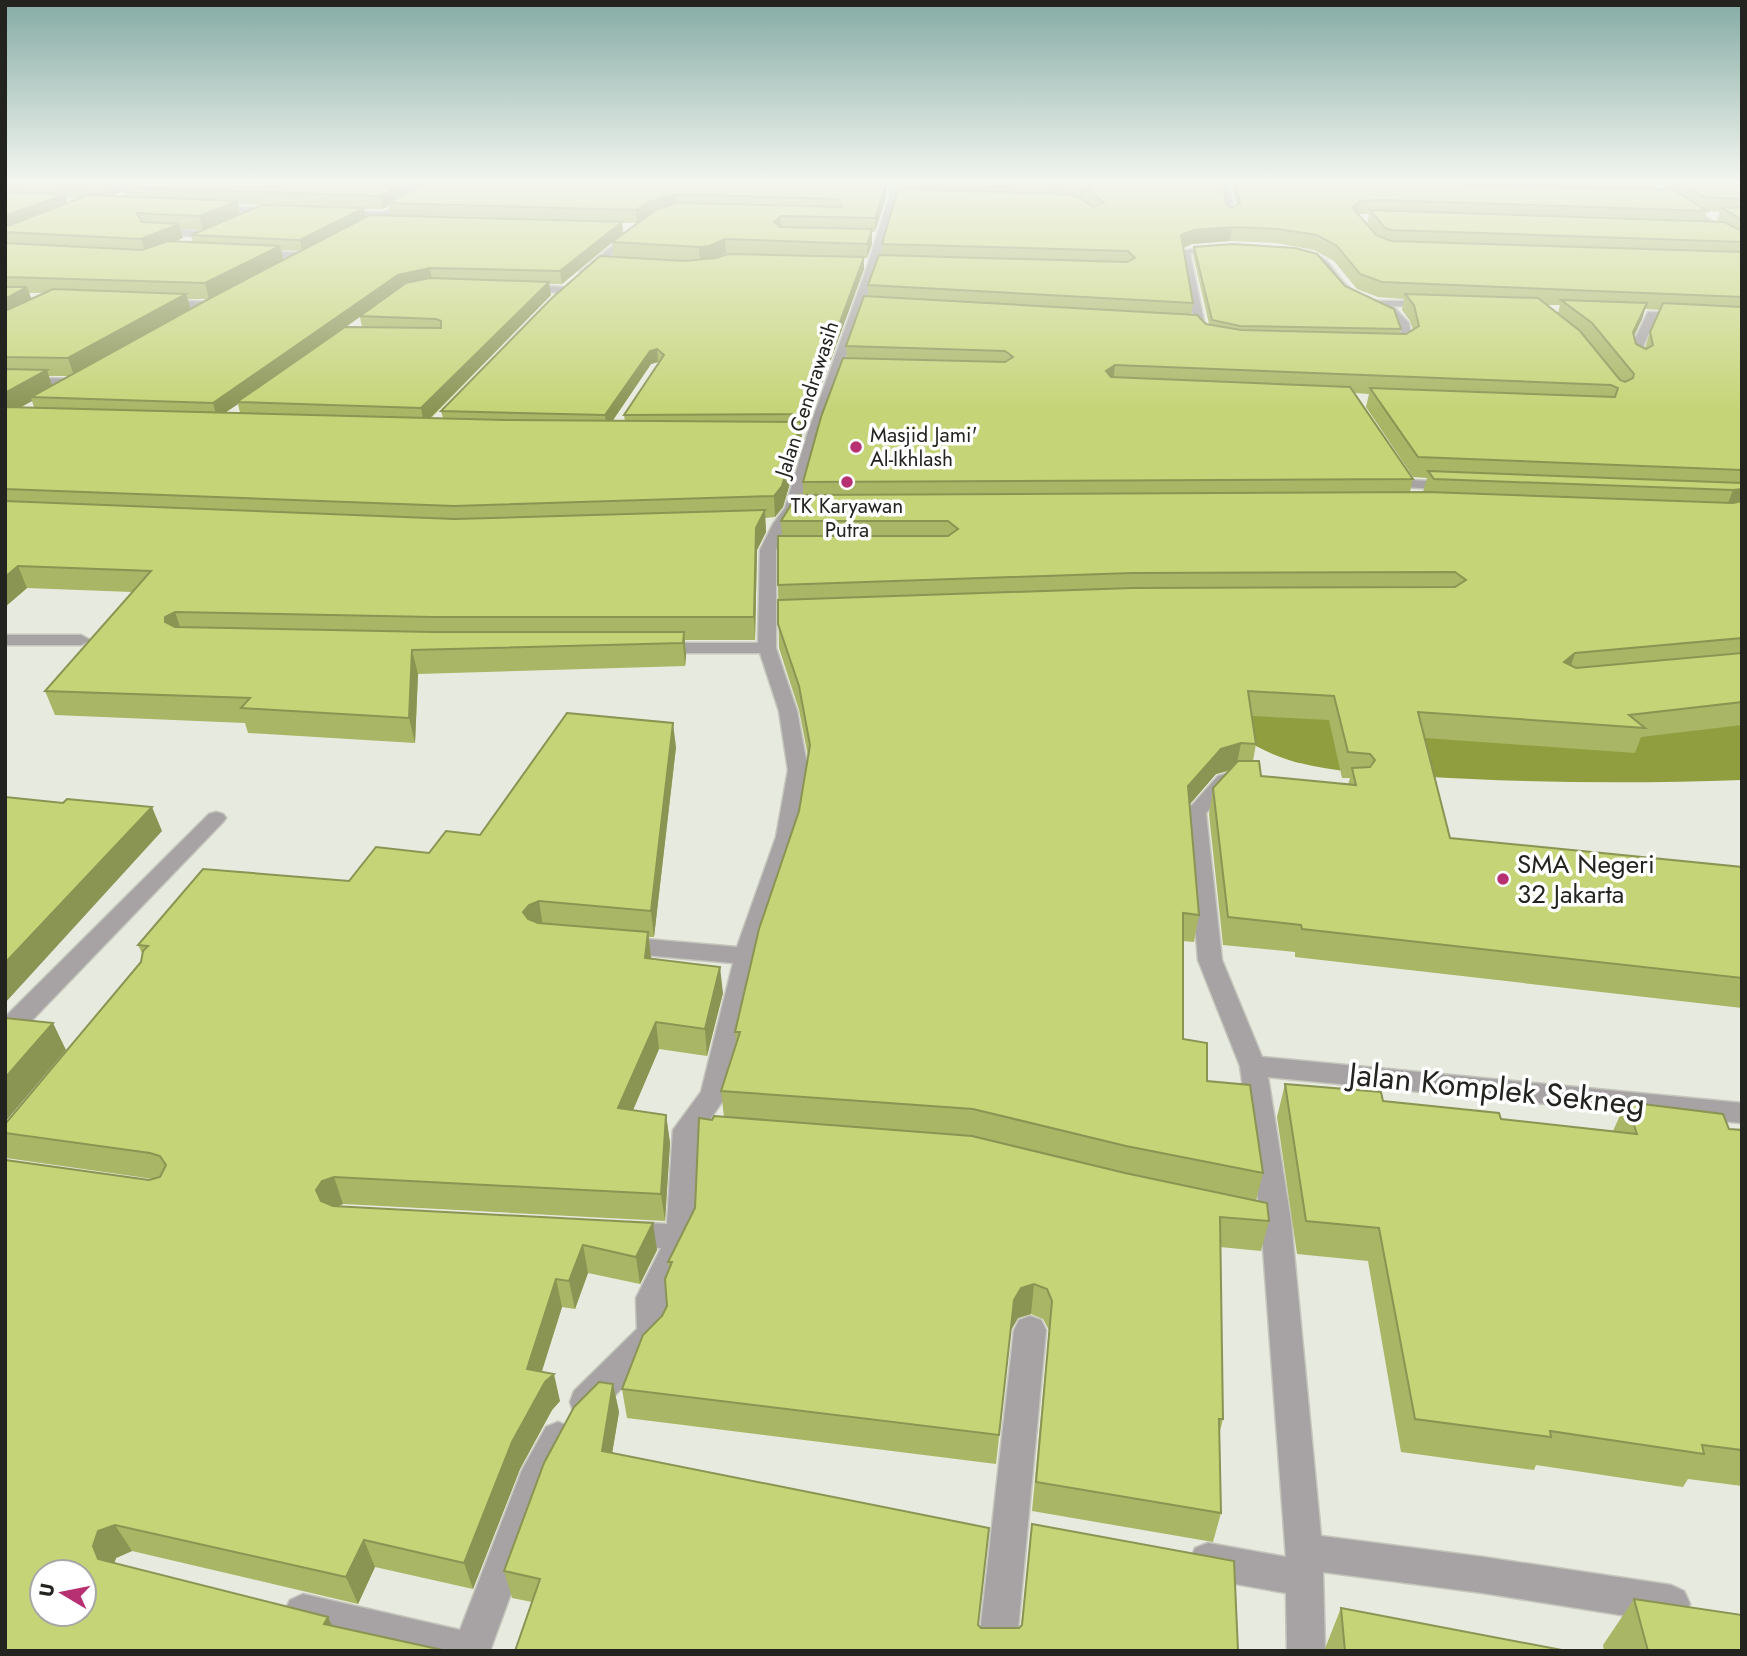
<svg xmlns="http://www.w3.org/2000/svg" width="1747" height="1656" font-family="Jost,sans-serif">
<rect width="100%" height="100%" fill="#e7eade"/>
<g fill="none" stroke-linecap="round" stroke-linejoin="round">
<!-- river -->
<path fill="#919e40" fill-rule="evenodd" d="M 1285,699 L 1340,715 L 1482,724 L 1611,728 L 1742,724 L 1742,780 C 1633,784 1526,783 1417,776 C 1362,772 1305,773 1256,746 C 1249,743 1244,733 1239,726 L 1253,707 Z"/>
<!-- minor casing -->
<g stroke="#c4c6bc" stroke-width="3">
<path id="minor" d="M 889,181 L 897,181 L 897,197 L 878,264 L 819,435 L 799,509 L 787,525 L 776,550 L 776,648 L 797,711 L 808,770 L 798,837 L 758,956 L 727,1095 L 701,1132 L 696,1237 L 666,1298 L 669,1334 L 664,1344 L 598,1413 L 586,1417 L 574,1413 L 570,1402 L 574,1391 L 637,1329 L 636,1298 L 661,1248 L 628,1246 L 618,1243 L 613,1234 L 618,1225 L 628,1222 L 667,1224 L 673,1130 L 701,1092 L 733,963 L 622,953 L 614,950 L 610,945 L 614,940 L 622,937 L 737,947 L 776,837 L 788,770 L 779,711 L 760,653 L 657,653 L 648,648 L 657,643 L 758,643 L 760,550 L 773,524 L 785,508 L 807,435 L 868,264 L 889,197 Z
M 1222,181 L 1264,181 L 1265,182 L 1261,184 L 1229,183 L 1235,217 L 1231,219 L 1227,217 Z
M 1641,181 L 1649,181 L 1742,240 L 1742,247 Z
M 212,206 L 263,208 L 267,210 L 250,217 L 246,215 L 251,212 L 209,210 Z
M 339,211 L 384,212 L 388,214 L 384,216 L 336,215 Z
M 152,228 L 202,231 L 206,234 L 202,237 L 149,233 Z
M 632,230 L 639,232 L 586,276 L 580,276 L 580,272 Z
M 1221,245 L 1224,246 L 1224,250 L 1190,253 L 1205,326 L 1208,332 L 1218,337 L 1213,340 L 1200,336 L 1195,326 L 1181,251 Z
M 1295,249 C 1338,257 1325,268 1353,291 L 1353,295 C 1335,296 1331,271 1318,262 C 1311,257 1301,256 1292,254 L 1291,252 Z
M 254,250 L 304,253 L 309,256 L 304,259 L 251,255 L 249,253 Z
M 523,285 L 563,287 L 568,290 L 563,293 L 520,290 L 518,288 Z
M 162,300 L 212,302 L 217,305 L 212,308 L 158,305 L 157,303 Z
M 1374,301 L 1431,301 L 1436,304 L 1431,307 L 1393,306 L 1409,323 L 1413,345 C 1408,350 1392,351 1387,346 L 1388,344 L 1402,342 C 1401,321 1393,314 1374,305 Z
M 1648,312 L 1742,315 L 1742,321 L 1656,317 L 1642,349 L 1645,361 L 1639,364 L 1633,361 L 1630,349 Z
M 5,377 L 77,379 L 83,383 L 77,387 L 5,384 Z
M 1408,480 L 1453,482 L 1460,486 L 1453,490 L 1403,487 L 1403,481 Z
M 5,635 L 81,635 L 90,640 L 81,645 L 5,645 Z
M 1232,772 L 1239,774 L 1242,778 L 1232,784 L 1206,813 L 1222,960 L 1262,1057 L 1742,1103 L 1742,1123 L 1268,1077 L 1291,1221 L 1321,1536 L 1483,1557 L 1671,1585 L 1684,1591 L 1690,1604 L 1684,1617 L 1671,1623 L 1483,1593 L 1323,1572 L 1325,1651 L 1287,1651 L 1286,1593 L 1208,1579 L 1195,1574 L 1190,1561 L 1195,1548 L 1208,1543 L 1286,1557 L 1261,1221 L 1240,1066 L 1198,960 L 1186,812 L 1218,776 Z
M 216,812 L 223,814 L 226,818 L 223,822 L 14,1039 L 5,1042 L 5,1017 L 209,814 Z
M 1030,1316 L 1041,1320 L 1046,1330 L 1016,1651 L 978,1651 L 1014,1330 L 1019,1320 Z
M 558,1422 L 570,1427 L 575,1438 L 549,1489 L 490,1651 L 384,1651 L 290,1626 L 284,1613 L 290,1600 L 303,1594 L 460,1630 L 522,1470 L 546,1427 Z"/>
</g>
<!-- tertiary casing -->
<g stroke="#c4c6bc" stroke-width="3">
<path id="tertiary" d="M 443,181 L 452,181 L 362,230 L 355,228 Z"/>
</g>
<!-- minor -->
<use href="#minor" fill="#a7a2a4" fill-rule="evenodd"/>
<!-- tertiary -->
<use href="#tertiary" fill="#a7a2a4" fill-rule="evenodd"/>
</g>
<!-- wall -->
<path fill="#a9b665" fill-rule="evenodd" d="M 5,181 L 889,181 L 887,181 L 886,197 L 875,232 L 872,232 L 872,244 L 867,258 L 864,258 L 864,269 L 806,428 L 801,428 L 802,442 L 783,507 L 775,517 L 765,518 L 766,532 L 757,550 L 755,640 L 685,640 L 686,656 L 685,666 L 418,674 L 415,743 L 248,733 L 245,723 L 55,715 L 45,691 L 132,592 L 27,588 L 5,607 ZM 123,191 L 125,197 L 113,196 L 113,195 ZM 66,198 L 81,198 L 68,203 ZM 238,204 L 262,205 L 240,214 ZM 388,206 L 390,215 L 366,217 L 364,209 L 383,209 ZM 622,223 L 637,223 L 623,233 ZM 180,229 L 203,230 L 191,235 L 193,242 L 175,241 L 183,238 ZM 612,243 L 613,257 L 441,411 L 443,418 L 431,418 L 551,295 L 549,284 L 562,284 ZM 281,250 L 300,251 L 284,260 ZM 726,253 L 759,255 L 717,258 ZM 625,257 L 688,261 L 684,261 ZM 29,293 L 43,293 L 31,299 ZM 188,299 L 207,299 L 190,309 ZM 360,317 L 362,327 L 346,327 ZM 658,362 L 659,363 L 624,415 L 625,421 L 613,420 L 651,364 ZM 48,376 L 69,376 L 52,386 ZM 32,401 L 34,407 L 21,407 ZM 238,404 L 240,413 L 226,412 Z
M 897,181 L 1223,181 L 1226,204 L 1232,208 L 1236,205 L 1232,186 L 1233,181 L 1742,181 L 1742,725 L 1641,737 L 1635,753 L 1425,738 L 1450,838 L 1742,867 L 1742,1008 L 1295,957 L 1295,952 L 1223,945 L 1209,814 L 1213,788 L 1229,771 L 1216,774 L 1189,805 L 1199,915 L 1194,942 L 1183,941 L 1183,1039 L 1207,1081 L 1263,1173 L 1256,1201 L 1269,1221 L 1261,1251 L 1220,1247 L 1223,1419 L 1219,1435 L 1221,1513 L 1213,1542 L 1032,1511 L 1049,1330 L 1043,1319 L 1031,1314 L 1018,1318 L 1011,1330 L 996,1464 L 627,1418 L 622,1389 L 667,1306 L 669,1269 L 668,1262 L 695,1208 L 712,1120 L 724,1117 L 721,1091 L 736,1043 L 735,1032 L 799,811 L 808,756 L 799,710 L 779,648 L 778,585 L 782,536 L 781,521 L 803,495 L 803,482 L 847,358 L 846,346 L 868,296 L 868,285 L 881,255 L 882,244 L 899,189 ZM 1657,183 L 1668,190 L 1655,190 ZM 1707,211 L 1720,212 L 1717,221 L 1704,221 ZM 1358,214 L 1369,214 L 1367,224 L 1377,236 ZM 1230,241 L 1276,243 L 1314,250 L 1334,261 L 1357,289 L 1378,297 L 1404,299 L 1402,310 L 1410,321 L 1413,330 L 1406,334 L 1400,334 L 1401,329 L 1345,286 L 1194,247 L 1193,255 L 1209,324 L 1206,324 L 1191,315 L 1193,303 L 1183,248 L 1192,244 ZM 1547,305 L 1560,305 L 1558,313 ZM 1645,309 L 1660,310 L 1650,332 L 1645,348 L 1636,344 L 1634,336 L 1642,319 ZM 1355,393 L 1369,394 L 1366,407 L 1413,477 L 1427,478 L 1423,492 L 1410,492 L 1413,479 ZM 1252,716 L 1329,720 L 1342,778 L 1350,778 L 1348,785 L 1261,776 L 1253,761 L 1256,744 Z
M 676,747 L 654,937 L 649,937 L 651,959 L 723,993 L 707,1056 L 659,1049 L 633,1110 L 666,1115 L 670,1143 L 665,1221 L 343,1204 L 338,1206 L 657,1250 L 640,1284 L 588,1273 L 575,1309 L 562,1307 L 542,1371 L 560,1401 L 552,1410 L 520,1469 L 473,1589 L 375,1567 L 358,1604 L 132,1551 L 116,1558 L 114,1563 L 328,1617 L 332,1626 L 5,1651 L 149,1180 L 153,1179 L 6,1158 L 5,1124 L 141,962 L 143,955 L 138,945 L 349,881 L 480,835 Z
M 1285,1084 L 1383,1101 L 1501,1119 L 1613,1131 L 1626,1102 L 1729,1129 L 1742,1130 L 1742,1486 L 1688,1479 L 1683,1487 L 1536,1465 L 1534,1470 L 1401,1452 L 1368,1261 L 1297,1254 L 1277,1117 Z
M 613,1384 L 619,1412 L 612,1453 L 978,1625 L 981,1628 L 1019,1628 L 1021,1626 L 1032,1524 L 1238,1651 L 532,1602 L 512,1598 L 504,1571 Z
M 1634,1599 L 1742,1651 L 1604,1651 L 1603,1645 Z
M 1341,1608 L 1567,1651 L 1324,1651 Z"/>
<!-- shaded-wall -->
<path fill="#8a9453" d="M 112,181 L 149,181 L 122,187 L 123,191 L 113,195 L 113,199 L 109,186 L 109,182 Z
M 411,181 L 438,181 L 388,203 L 388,206 L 383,209 L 380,196 Z
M 887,181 L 886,197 L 875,232 L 875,218 L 887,181 L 889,181 Z
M 65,194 L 69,207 L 5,232 L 5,216 Z
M 676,194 L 677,207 L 637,223 L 636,210 L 648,202 Z
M 237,201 L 240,214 L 203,230 L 199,216 Z
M 1360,201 L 1358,214 L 1352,207 Z
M 364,208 L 366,218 L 302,251 L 300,240 Z
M 781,216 L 781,230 L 774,222 Z
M 622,222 L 623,233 L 562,284 L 560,271 Z
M 179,224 L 183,238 L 146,253 L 141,239 Z
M 1232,227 L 1230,241 L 1192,244 L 1179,250 L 1181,235 L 1194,230 Z
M 872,229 L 872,244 L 867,258 L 867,244 Z
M 725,239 L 726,253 L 711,260 L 700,261 L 699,247 Z
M 280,246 L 284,261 L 209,299 L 205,283 Z
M 864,257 L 864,269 L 806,428 L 806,414 Z
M 430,268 L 432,280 L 400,288 L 240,402 L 237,402 L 238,404 L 217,418 L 213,403 L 398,275 Z
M 549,282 L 551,295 L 424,424 L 421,408 Z
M 27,287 L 33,303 L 5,318 L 5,299 Z
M 186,294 L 191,310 L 74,376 L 68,358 Z
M 1647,303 L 1642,319 L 1627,350 L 1633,332 Z
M 657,349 L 658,362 L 651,364 L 607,429 L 605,415 L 650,351 Z
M 1115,365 L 1113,383 L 1106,371 Z
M 47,370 L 53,389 L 31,397 L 32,401 L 5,416 L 5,393 Z
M 801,422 L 802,442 L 783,507 L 775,517 L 774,496 Z
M 1742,489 L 1742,509 L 1725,511 L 1733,490 Z
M 765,510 L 766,532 L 757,550 L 755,640 L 754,617 L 756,528 Z
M 18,566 L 27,588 L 5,607 L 5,577 Z
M 175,612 L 183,635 L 165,622 L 165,617 Z
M 684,632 L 686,656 L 685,666 L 683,643 Z
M 412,650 L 418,674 L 415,743 L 409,718 Z
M 1575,653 L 1567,677 L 1564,662 Z
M 673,723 L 676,747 L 654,937 L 651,911 Z
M 1241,743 L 1236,768 L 1216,774 L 1183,812 L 1188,786 L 1221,749 Z
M 152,807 L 162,831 L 5,1003 L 5,963 Z
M 539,901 L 543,927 L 534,931 L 523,912 L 529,905 Z
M 648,932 L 651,958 L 645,958 Z
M 720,967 L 723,993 L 707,1056 L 705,1029 Z
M 656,1022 L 659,1049 L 622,1136 L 618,1108 Z
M 53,1023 L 66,1050 L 5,1122 L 5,1078 Z
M 666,1115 L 670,1143 L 665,1221 L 661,1194 Z
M 334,1177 L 343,1204 L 332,1209 L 326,1218 L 316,1190 L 322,1181 Z
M 653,1223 L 657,1250 L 640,1284 L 636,1257 Z
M 583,1245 L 588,1273 L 575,1309 L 569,1281 Z
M 556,1279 L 562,1307 L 534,1396 L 527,1369 Z
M 1034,1284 L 1031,1314 L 1018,1318 L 1011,1330 L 996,1464 L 1014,1300 L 1021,1288 Z
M 554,1374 L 560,1401 L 552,1410 L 520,1469 L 473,1589 L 464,1563 L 512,1442 L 545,1382 Z
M 613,1384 L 619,1412 L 608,1478 L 602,1451 Z
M 115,1525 L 132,1551 L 116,1558 L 111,1573 L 98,1559 L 93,1546 L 98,1531 Z
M 364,1540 L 375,1567 L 358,1604 L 346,1577 Z
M 328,1617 L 340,1643 L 324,1624 Z"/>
<!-- building -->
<path fill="#c5d476" stroke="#8a9453" stroke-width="2" fill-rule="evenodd" d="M 5,181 L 112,181 L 109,182 L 109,186 L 5,183 Z
M 138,181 L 411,181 L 380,196 L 122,187 Z
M 432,181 L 887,181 L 875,218 L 781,216 L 774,222 L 780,227 L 872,229 L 867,244 L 725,239 L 710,246 L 699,247 L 612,242 L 656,210 L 677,203 L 843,207 L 838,199 L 676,194 L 648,202 L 636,210 L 388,203 Z
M 925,181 L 1223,181 L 1226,204 L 1232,208 L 1240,203 L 1235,181 L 1457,181 L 1466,185 L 1674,190 L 1707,211 L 1382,200 L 1360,201 L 1352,207 L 1376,235 L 1391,241 L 1742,252 L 1742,297 L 1382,282 L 1360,274 L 1337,246 L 1317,235 L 1278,229 L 1232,227 L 1194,230 L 1181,235 L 1193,303 L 868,285 L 879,255 L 1127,262 L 1135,258 L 1128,251 L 882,244 L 898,189 L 1068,194 L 1080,198 L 1093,207 L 1104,203 L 1089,190 L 1068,185 Z
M 1677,181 L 1742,181 L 1742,199 L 1705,197 Z
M 5,192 L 65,194 L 5,216 Z
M 88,195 L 237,201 L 199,216 L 137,213 L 142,222 L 179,224 L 141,239 L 5,232 L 5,227 Z
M 262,205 L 364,208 L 300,240 L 191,235 Z
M 1721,207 L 1742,208 L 1742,220 Z
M 1370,210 L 1724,222 L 1742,231 L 1742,242 L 1392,230 L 1385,228 Z
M 370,215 L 622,222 L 560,271 L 430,268 L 398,275 L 213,403 L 31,397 L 214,296 Z
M 168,241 L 280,246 L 205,283 L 5,277 L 5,243 L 142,250 Z
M 1233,244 L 1295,248 L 1317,254 L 1345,286 L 1394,309 L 1401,329 L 1240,326 L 1212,320 L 1194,247 Z
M 728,254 L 864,257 L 806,414 L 624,415 L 664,355 L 657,349 L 650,351 L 605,415 L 441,411 L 552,298 L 600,256 L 684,261 L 716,258 Z
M 430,278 L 549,282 L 421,408 L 237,402 L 345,327 L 441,328 L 441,321 L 436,319 L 360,316 L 406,283 Z
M 5,287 L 27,287 L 5,299 Z
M 53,289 L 186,294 L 68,358 L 5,357 L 5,311 Z
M 1405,294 L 1538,298 L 1580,331 L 1620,380 L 1625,382 L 1633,378 L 1634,374 L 1592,323 L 1561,300 L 1647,303 L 1633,332 L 1636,344 L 1646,349 L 1653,345 L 1650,332 L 1663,303 L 1742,307 L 1742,470 L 1418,457 L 1370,388 L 1615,397 L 1618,388 L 1611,385 L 1115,365 L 1106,371 L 1111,377 L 1350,387 L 1413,479 L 803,482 L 821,417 L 843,358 L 1005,362 L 1013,357 L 1005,351 L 846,346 L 864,296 L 1197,315 L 1206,324 L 1241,330 L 1406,334 L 1419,326 L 1414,305 Z
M 5,369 L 47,370 L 5,393 Z
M 7,407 L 505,420 L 801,422 L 782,486 L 774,496 L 454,506 L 5,489 L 5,408 Z
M 1428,471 L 1742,483 L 1742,489 L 1733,490 L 1434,479 Z
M 1428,492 L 1733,503 L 1742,501 L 1742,638 L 1575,653 L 1564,662 L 1576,668 L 1742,653 L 1742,702 L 1629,715 L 1645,728 L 1418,712 L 1450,838 L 1742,867 L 1742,978 L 1302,929 L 1301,925 L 1228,917 L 1213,788 L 1238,761 L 1259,761 L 1261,776 L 1356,785 L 1352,768 L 1370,767 L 1375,760 L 1370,754 L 1348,752 L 1334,696 L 1248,691 L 1256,744 L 1241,743 L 1221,749 L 1188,786 L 1199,915 L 1183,913 L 1183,1039 L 1207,1043 L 1207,1081 L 1250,1085 L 1263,1173 L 1126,1146 L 973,1109 L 721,1091 L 740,1032 L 735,1032 L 759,929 L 799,811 L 810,745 L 799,686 L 778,624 L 778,600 L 1132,588 L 1455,587 L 1466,580 L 1455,572 L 1132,573 L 778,585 L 778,536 L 948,536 L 958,529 L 948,521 L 781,521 L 797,495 Z
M 5,501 L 454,519 L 765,510 L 756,528 L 754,617 L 433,617 L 175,612 L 165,617 L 165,622 L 175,627 L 433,632 L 684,632 L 683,643 L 412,650 L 409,718 L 241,708 L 250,698 L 45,691 L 151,571 L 18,566 L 5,577 Z
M 567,713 L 673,723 L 651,911 L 539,901 L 529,905 L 523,912 L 528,919 L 538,923 L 648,932 L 645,958 L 720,967 L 705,1029 L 656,1022 L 618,1108 L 666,1115 L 661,1194 L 334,1177 L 322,1181 L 316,1190 L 321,1201 L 333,1206 L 653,1223 L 636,1257 L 583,1245 L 569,1281 L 556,1279 L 527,1369 L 554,1374 L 545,1382 L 512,1442 L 464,1563 L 364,1540 L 346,1577 L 115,1525 L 98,1531 L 93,1546 L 98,1559 L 328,1617 L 324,1624 L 447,1651 L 5,1651 L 5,1160 L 149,1180 L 160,1177 L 166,1165 L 160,1156 L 150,1153 L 5,1133 L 5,1124 L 141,962 L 143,951 L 148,946 L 138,945 L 203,869 L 349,881 L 376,847 L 429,853 L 446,831 L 480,835 ZM 42,1572 L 84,1572 L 84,1614 L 42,1614 Z
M 5,797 L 63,803 L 67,799 L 152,807 L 5,963 Z
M 5,1018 L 53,1023 L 5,1078 Z
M 1285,1084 L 1381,1092 L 1383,1101 L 1499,1113 L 1501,1119 L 1637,1134 L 1626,1102 L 1723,1114 L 1729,1129 L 1742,1130 L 1742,1450 L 1702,1445 L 1704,1454 L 1550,1431 L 1551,1437 L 1415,1419 L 1379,1228 L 1306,1221 Z
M 714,1116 L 972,1136 L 1125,1173 L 1267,1203 L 1269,1221 L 1220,1217 L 1223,1419 L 1219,1419 L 1221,1513 L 1036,1482 L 1052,1301 L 1047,1289 L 1034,1284 L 1021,1288 L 1014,1300 L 999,1435 L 622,1389 L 643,1335 L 662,1316 L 667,1306 L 665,1279 L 672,1262 L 668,1262 L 695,1208 L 699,1118 L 712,1120 Z
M 599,1382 L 613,1384 L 602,1451 L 989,1528 L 978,1625 L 981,1628 L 1019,1628 L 1022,1625 L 1032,1524 L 1234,1561 L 1238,1651 L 515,1651 L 540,1579 L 504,1571 L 544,1463 L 574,1407 Z
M 1634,1599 L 1742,1615 L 1742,1651 L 1648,1651 Z
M 1341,1608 L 1567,1651 L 1345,1651 Z"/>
<!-- sky -->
<linearGradient id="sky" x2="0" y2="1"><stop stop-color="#85aba5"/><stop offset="0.44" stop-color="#f4f6f0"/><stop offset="1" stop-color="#f4f6f0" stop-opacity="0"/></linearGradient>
<rect width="1747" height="412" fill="url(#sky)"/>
<!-- markers -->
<g fill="#b63072" stroke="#fff" stroke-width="2.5">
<circle cx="856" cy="447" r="7"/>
<circle cx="847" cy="482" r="7"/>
<circle cx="1503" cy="879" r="7"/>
</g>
<g text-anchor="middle" stroke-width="7" stroke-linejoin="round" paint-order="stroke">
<!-- far-street labels -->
<g font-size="21" fill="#232420" stroke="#fff">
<text transform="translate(807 399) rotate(-72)" y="7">Jalan Cendrawasih</text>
</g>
<!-- far-poi labels -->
<g font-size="21" fill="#232420" stroke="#fff" text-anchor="start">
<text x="870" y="442">Masjid Jami'<tspan x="870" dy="24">Al-Ikhlash</tspan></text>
<text x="847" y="513" text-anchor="middle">TK Karyawan<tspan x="847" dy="24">Putra</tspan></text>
</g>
<!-- poi labels -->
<g font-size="26" fill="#232420" stroke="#fff" text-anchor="start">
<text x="1517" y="873">SMA Negeri<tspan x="1517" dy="30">32 Jakarta</tspan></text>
</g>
<!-- near-street labels -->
<g font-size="32" fill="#232420" stroke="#fff">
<text transform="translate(1497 1089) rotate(6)" y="11">Jalan Komplek Sekneg</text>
</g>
</g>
<!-- border -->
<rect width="1747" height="1656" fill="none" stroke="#232420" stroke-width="14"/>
<!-- north arrow -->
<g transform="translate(63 1593) rotate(280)"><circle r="33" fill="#ffffff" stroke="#a7a7a6" stroke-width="2"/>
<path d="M0-5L12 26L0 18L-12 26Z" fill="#b63072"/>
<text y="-10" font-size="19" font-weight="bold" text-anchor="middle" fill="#232420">U</text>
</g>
</svg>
